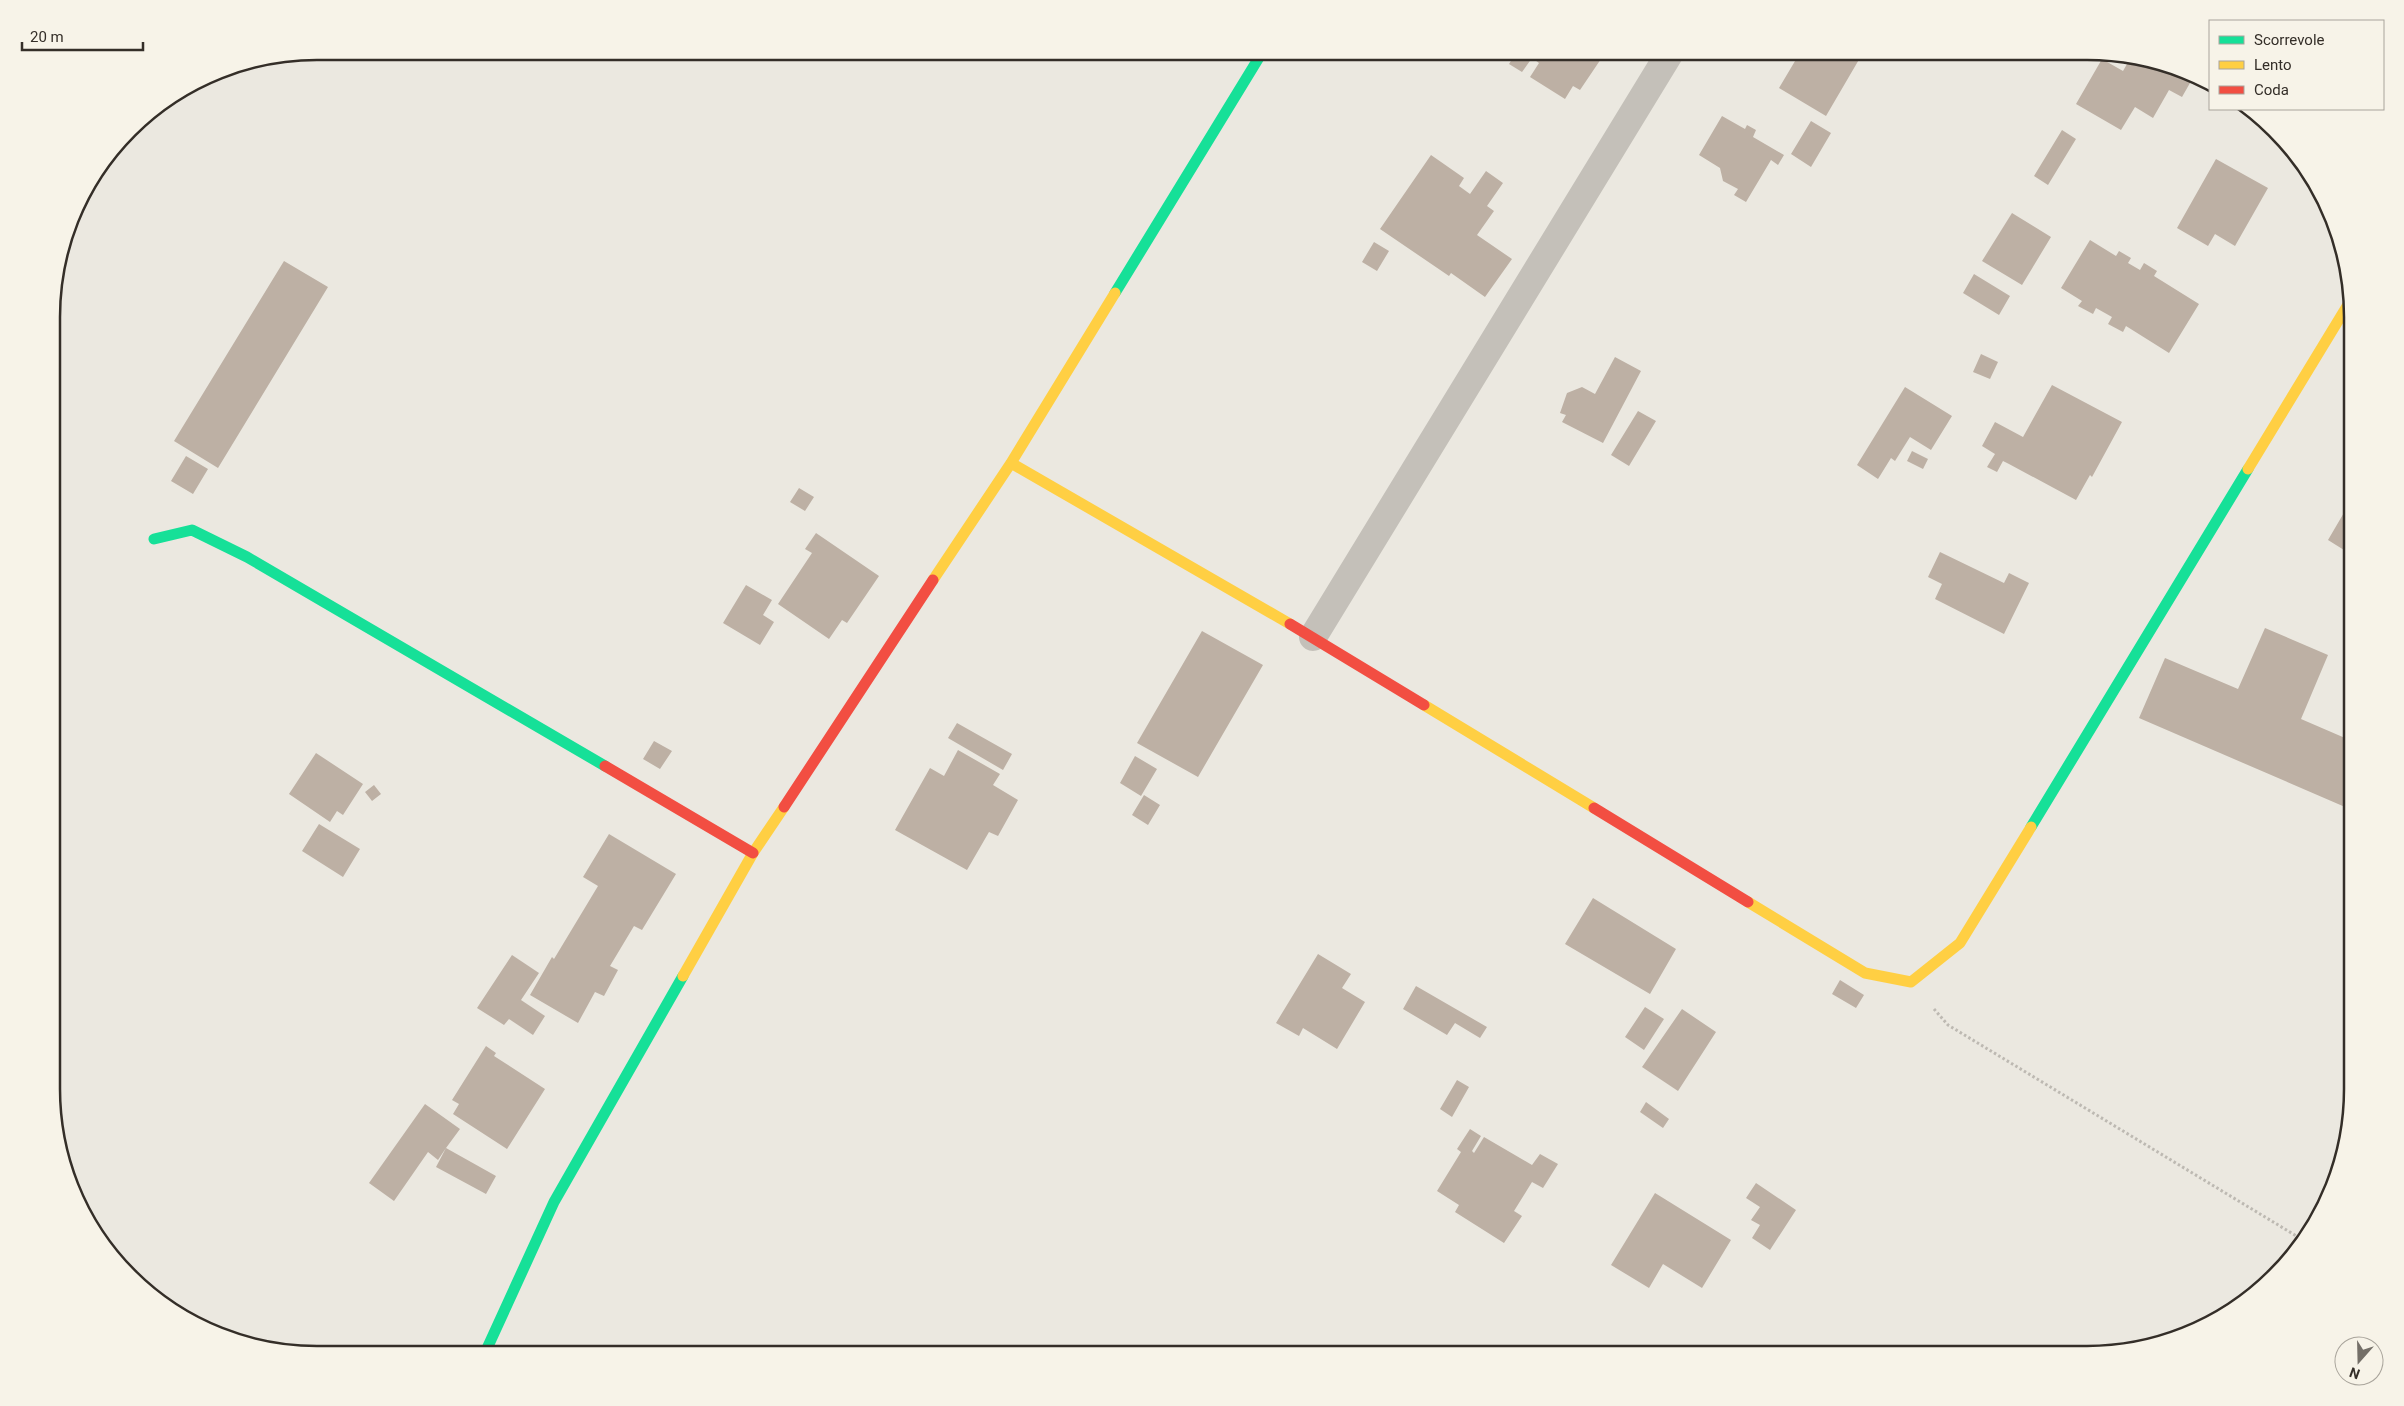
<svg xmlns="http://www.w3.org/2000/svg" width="2404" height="1406" font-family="Roboto,sans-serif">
<rect width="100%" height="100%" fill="#ebe8e0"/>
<!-- building -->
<path fill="#bdb0a4" d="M 1517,51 L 1596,51 L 1603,56 L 1580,90 L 1573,86 L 1565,99 L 1530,77 L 1539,63 L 1532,58 L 1522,72 L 1509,64 Z
M 1801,51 L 1864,51 L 1826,116 L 1779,88 Z
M 2131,57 L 2156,60 L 2194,76 L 2182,97 L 2169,90 L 2153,118 L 2135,107 L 2121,130 L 2076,104 L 2102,59 L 2123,71 Z
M 1722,116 L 1745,129 L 1747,125 L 1756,130 L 1753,137 L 1784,155 L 1778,165 L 1771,160 L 1746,202 L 1734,195 L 1738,189 L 1723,181 L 1720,168 L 1699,155 Z
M 1811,121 L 1831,133 L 1811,167 L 1791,154 Z
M 2062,130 L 2076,139 L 2048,185 L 2034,176 Z
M 1431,155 L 1464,178 L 1459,186 L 1470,194 L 1486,171 L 1503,183 L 1487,206 L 1494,211 L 1477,235 L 1512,259 L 1485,297 L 1451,273 L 1449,276 L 1380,229 Z
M 2216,159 L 2268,188 L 2235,246 L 2215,234 L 2208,246 L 2177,228 Z
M 2012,213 L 2051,237 L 2022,285 L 1982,261 Z
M 2090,240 L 2116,256 L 2119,251 L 2131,258 L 2128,263 L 2140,270 L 2144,263 L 2157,271 L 2154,276 L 2199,304 L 2169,353 L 2126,326 L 2123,332 L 2108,324 L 2112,317 L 2096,308 L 2093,314 L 2078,306 L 2082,301 L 2061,288 Z
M 1374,242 L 1389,251 L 1377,271 L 1362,262 Z
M 284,261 L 328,287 L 218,468 L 174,441 Z
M 1974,274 L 2010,296 L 1999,315 L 1963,293 Z
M 1981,354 L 1998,362 L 1990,379 L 1973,372 Z
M 1615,357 L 1641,371 L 1603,443 L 1562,422 L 1566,415 L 1560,413 L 1567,393 L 1582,387 L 1595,394 Z
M 2052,385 L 2122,422 L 2092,477 L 2090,475 L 2076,500 L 2009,464 L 2003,461 L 1997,472 L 1987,467 L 1995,454 L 1982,446 L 1995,422 L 2023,437 Z
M 1905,387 L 1952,416 L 1931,450 L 1910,437 L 1895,461 L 1891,458 L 1878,479 L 1857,465 Z
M 1638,411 L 1656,421 L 1629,466 L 1611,455 Z
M 1912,451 L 1928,459 L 1923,469 L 1907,461 Z
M 186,456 L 208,469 L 193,494 L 171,481 Z
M 799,488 L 814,497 L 805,511 L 790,502 Z
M 2352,499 L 2352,555 L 2328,540 Z
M 816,533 L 879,576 L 847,623 L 842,620 L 829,639 L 778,604 L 812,553 L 805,549 Z
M 1940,552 L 2004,583 L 2009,573 L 2029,583 L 2004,634 L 1935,599 L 1942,584 L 1928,577 Z
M 746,585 L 772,600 L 763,615 L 774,622 L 760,645 L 723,623 Z
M 2265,628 L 2328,655 L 2301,719 L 2352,741 L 2352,810 L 2139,718 L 2165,658 L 2238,689 Z
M 1202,631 L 1263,665 L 1198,777 L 1137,743 Z
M 957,723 L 1012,754 L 1003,770 L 948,738 Z
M 654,741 L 672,751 L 660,769 L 643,759 Z
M 958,750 L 1000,774 L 993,785 L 1018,800 L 998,836 L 989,832 L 967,870 L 895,830 L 930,768 L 944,776 Z
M 316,753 L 363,784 L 343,815 L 337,811 L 330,822 L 289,794 Z
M 1135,756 L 1157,769 L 1141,796 L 1120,783 Z
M 374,785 L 381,794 L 372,801 L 365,792 Z
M 1144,795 L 1160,805 L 1148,825 L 1132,815 Z
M 319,824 L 360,849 L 343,877 L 302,851 Z
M 609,834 L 676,874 L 642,930 L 634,926 L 610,966 L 618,970 L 604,996 L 595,992 L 578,1023 L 530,995 L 552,957 L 554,959 L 598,886 L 583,877 Z
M 1593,898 L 1676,949 L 1650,994 L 1565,944 Z
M 1318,954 L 1351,974 L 1342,988 L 1365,1002 L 1337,1049 L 1303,1028 L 1299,1036 L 1276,1023 Z
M 512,955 L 539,973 L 521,1000 L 545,1016 L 533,1035 L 509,1019 L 504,1025 L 477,1008 Z
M 1840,980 L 1864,995 L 1856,1008 L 1832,994 Z
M 1416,986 L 1487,1027 L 1480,1038 L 1455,1023 L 1447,1035 L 1403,1009 Z
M 1645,1007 L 1664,1019 L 1644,1050 L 1625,1037 Z
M 1682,1009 L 1716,1032 L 1678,1091 L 1642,1067 Z
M 486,1046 L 496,1053 L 494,1056 L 545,1089 L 507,1149 L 453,1114 L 459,1104 L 452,1100 Z
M 1457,1080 L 1469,1087 L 1452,1117 L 1440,1109 Z
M 1646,1102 L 1669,1119 L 1663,1128 L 1640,1112 Z
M 425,1104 L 460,1129 L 446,1148 L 496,1176 L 486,1194 L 436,1167 L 446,1148 L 438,1160 L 428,1152 L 394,1201 L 369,1183 Z
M 1470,1129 L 1481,1136 L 1472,1151 L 1474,1153 L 1484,1137 L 1532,1165 L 1540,1154 L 1558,1164 L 1543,1188 L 1532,1182 L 1514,1211 L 1522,1216 L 1504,1243 L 1455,1212 L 1459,1205 L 1437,1191 L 1461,1152 L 1457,1149 Z
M 1756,1183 L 1796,1210 L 1770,1250 L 1752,1238 L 1760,1225 L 1751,1220 L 1760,1207 L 1746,1198 Z
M 1655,1193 L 1731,1240 L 1702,1288 L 1663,1264 L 1649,1288 L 1611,1265 Z"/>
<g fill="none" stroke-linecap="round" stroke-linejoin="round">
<!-- path -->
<path stroke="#bdb9b2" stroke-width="3" stroke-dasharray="2.5 2.5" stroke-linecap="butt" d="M 1934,1009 L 1948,1025 L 2303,1240"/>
<!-- street -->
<path stroke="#c4c0b9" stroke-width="28" d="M 1313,637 L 1671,51"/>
<!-- fast -->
<path stroke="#16e098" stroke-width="11" d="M 1115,293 L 1263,51
M 154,539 L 192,530 L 247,557 L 605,766
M 2031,827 L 2248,469
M 484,1355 L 554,1202 L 683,976"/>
<!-- slow -->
<path stroke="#ffcf43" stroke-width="11" d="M 1011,463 L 1290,624
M 2248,469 L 2352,298
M 933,580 L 1011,463 L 1115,293
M 1424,705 L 1594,808
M 1748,902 L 1865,973 L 1911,982 L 1960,943 L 2031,827
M 683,976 L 753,853 L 784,807"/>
<!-- jam -->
<path stroke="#f24e42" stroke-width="11" d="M 1290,624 L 1424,705
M 605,766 L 753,853
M 784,807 L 933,580
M 1594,808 L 1748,902"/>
</g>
<!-- crop -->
<path d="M0 0H2404V1406H0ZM317 60H2087A257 257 0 0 1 2344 317V1089A257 257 0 0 1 2087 1346H317A257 257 0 0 1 60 1089V317A257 257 0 0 1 317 60Z" fill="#f7f3e8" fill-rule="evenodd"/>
<path fill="none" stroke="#342e28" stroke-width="2.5" d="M317 60H2087A257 257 0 0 1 2344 317V1089A257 257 0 0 1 2087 1346H317A257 257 0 0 1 60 1089V317A257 257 0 0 1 317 60Z"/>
<!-- legend -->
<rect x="2209" y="20" width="175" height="90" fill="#f7f3e8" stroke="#a9a49b"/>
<rect x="2219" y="36" width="25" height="8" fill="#16e098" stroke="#a9a49b"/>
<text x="2254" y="45" font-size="15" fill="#342e28">Scorrevole</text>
<rect x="2219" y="61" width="25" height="8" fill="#ffcf43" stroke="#a9a49b"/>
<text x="2254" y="70" font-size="15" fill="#342e28">Lento</text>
<rect x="2219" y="86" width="25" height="8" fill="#f24e42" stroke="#a9a49b"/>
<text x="2254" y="95" font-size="15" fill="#342e28">Coda</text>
<!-- north arrow -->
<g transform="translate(2359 1361) rotate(200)"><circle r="24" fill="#f7f3e8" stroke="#a9a49b"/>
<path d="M0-4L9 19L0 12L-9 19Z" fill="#746f68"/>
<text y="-8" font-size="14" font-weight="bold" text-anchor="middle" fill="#342e28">N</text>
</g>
<!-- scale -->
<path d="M22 42v8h121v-8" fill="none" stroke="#342e28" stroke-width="2.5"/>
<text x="30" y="42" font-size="15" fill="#342e28" stroke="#f7f3e8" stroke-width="4" paint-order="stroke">20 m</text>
</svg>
